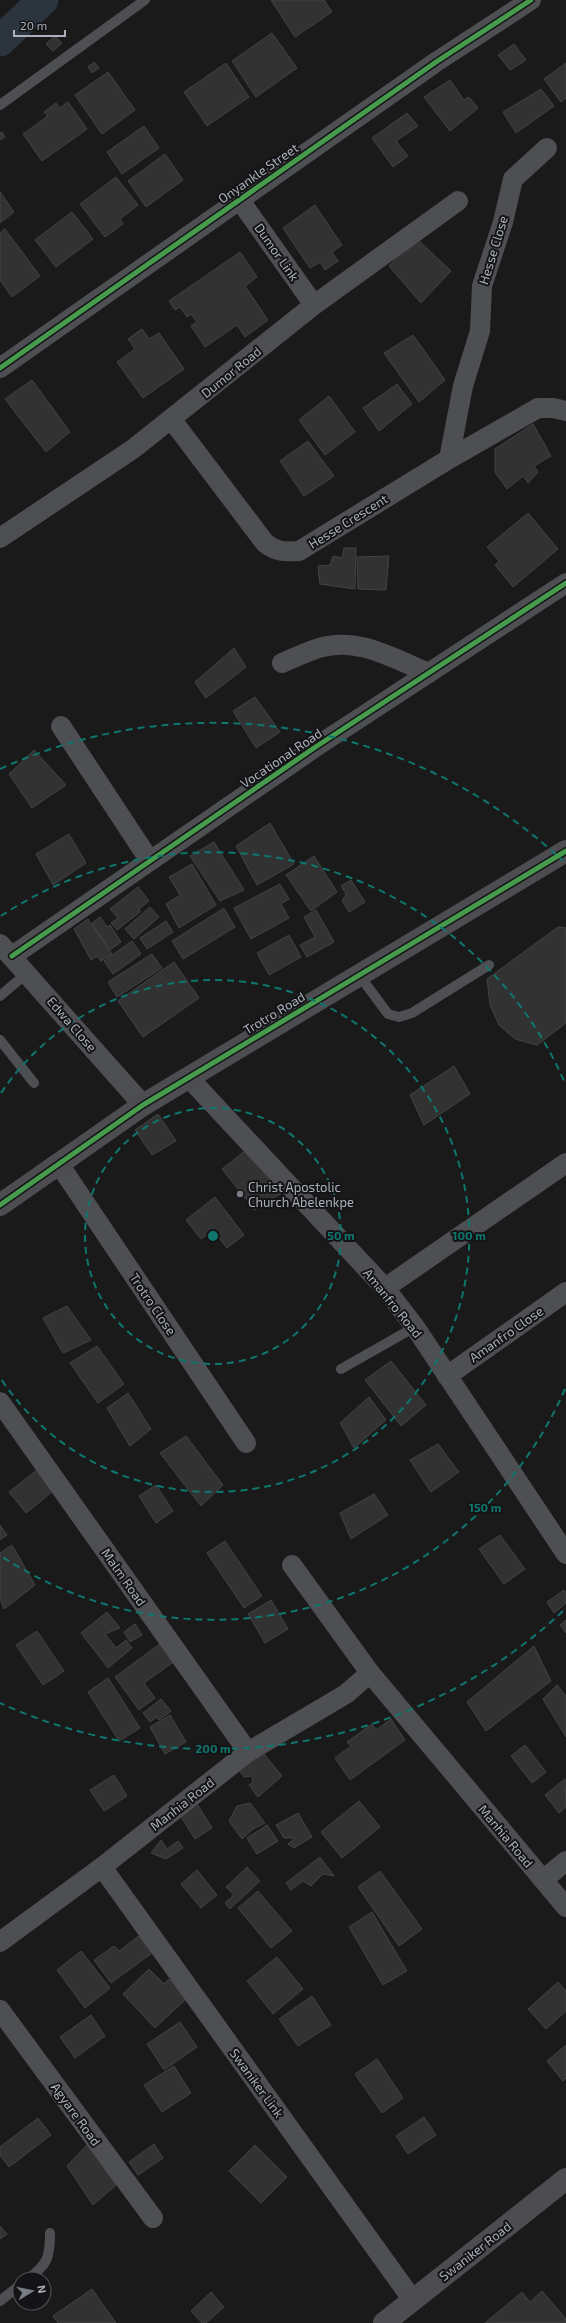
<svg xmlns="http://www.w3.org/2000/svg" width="566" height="2323" font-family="'Exo 2',sans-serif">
<rect width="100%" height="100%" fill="#1a1a1a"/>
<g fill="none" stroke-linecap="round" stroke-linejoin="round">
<!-- river -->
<path stroke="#2c353d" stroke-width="31" d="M 0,41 L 43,0"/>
</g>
<!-- building -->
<path fill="#323232" stroke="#424346" d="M 271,0 L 324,0 L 332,12 L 295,37 Z
M 272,33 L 297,68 L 256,97 L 232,61 Z
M 55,36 L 62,43 L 53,51 L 46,44 Z
M 514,44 L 526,60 L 510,70 L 498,55 Z
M 94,62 L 99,68 L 92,73 L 88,67 Z
M 226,63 L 249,97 L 207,126 L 184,92 Z
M 566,63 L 566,98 L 561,102 L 544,79 Z
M 108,72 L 135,110 L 102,134 L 75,95 Z
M 450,80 L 464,100 L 469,97 L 478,108 L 450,131 L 424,97 Z
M 541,89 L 554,106 L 516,133 L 503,112 Z
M 68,102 L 87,129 L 42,161 L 23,134 L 48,116 L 44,112 L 56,103 L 60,108 Z
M 407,113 L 418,126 L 396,141 L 408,156 L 393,167 L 372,138 Z
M 144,126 L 159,148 L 122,174 L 107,152 Z
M 2,132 L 5,137 L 0,140 L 0,133 Z
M 165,154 L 183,180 L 146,207 L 128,181 Z
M 116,177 L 138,205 L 120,219 L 123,224 L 105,237 L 80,204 Z
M 0,192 L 14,212 L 0,223 Z
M 315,205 L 342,245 L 332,252 L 338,261 L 325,270 L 320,262 L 310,268 L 283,228 Z
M 72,212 L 93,239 L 56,267 L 35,240 Z
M 5,229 L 40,276 L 12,297 L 0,280 L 0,233 Z
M 416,238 L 451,271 L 421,303 L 389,266 Z
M 240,252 L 257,277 L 245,286 L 268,320 L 245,337 L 237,325 L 205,347 L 191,326 L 197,322 L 191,314 L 187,317 L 180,307 L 175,310 L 169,301 Z
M 142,329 L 149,339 L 159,333 L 184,369 L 143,398 L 117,362 L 135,349 L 128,339 Z
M 413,335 L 445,380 L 419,402 L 384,353 Z
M 32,380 L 70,432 L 46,452 L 5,399 Z
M 397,384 L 412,404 L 379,431 L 363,408 Z
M 329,396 L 355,432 L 325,455 L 299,420 Z
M 533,424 L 551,456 L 534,466 L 538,472 L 528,483 L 523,476 L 507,489 L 495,472 L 495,449 Z
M 308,441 L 334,476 L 304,496 L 280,461 Z
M 528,513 L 558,549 L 513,587 L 495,565 L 499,561 L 487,547 Z
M 344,548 L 356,548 L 355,589 L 320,584 L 318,566 L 330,565 L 333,556 L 342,558 Z
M 389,556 L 386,590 L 358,589 L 357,557 Z
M 234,648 L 246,667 L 206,698 L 195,682 Z
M 255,697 L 280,732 L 256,748 L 233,711 Z
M 34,750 L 66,785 L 32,808 L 9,774 Z
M 270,823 L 294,864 L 257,885 L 236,846 Z
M 69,834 L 86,863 L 53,885 L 36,854 Z
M 214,842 L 244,890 L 220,901 L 190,856 Z
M 314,856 L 337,892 L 311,911 L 286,875 Z
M 192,864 L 216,905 L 179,928 L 166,904 L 180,895 L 169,877 Z
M 351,880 L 365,902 L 349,912 L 342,901 L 346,894 L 341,886 Z
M 280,884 L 289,899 L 281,904 L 289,918 L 251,939 L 234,908 Z
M 138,887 L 149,901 L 139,909 L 140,912 L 117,930 L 111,923 L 118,918 L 110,909 Z
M 150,907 L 159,917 L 134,939 L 125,929 Z
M 224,908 L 235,927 L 183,959 L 172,941 Z
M 316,910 L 334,942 L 307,957 L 300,945 L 315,937 L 304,917 Z
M 100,917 L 107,927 L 110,925 L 121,942 L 110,950 L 92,923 Z
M 88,919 L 112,954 L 101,961 L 97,956 L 91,960 L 74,929 Z
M 166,921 L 173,932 L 147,949 L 140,938 Z
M 558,927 L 566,928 L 566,1023 L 537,1045 L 515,1039 L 499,1025 L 490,1005 L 487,979 Z
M 289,935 L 301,957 L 269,975 L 257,953 Z
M 132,941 L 141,954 L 113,974 L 104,961 Z
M 152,954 L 162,968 L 117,997 L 108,982 Z
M 174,962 L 199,998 L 143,1037 L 118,1001 Z
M 454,1066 L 470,1094 L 424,1125 L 410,1095 Z
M 158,1114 L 176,1141 L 152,1155 L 135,1130 Z
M 246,1150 L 285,1191 L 255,1210 L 222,1169 Z
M 215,1197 L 244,1235 L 227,1248 L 213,1230 L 201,1239 L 186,1220 Z
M 67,1306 L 91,1340 L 63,1353 L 43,1318 Z
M 97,1346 L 124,1384 L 98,1403 L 70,1363 Z
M 391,1361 L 426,1405 L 401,1426 L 365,1380 Z
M 128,1393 L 151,1429 L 130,1446 L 107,1408 Z
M 369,1397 L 386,1420 L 354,1448 L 340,1423 Z
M 186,1436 L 223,1485 L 201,1506 L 160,1453 Z
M 438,1444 L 459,1472 L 431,1492 L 410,1460 Z
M 42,1466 L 58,1487 L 26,1513 L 9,1492 Z
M 156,1485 L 173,1511 L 156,1523 L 139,1496 Z
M 374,1494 L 388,1515 L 351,1539 L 340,1513 Z
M 0,1525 L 7,1535 L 0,1540 Z
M 500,1535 L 525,1569 L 504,1584 L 479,1549 Z
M 225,1541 L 262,1596 L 244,1608 L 207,1553 Z
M 12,1545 L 35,1585 L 4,1609 L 0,1598 L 0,1553 Z
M 564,1590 L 566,1593 L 566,1603 L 554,1613 L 547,1602 Z
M 271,1600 L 288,1629 L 265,1643 L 248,1614 Z
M 107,1612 L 120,1628 L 105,1634 L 116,1648 L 126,1640 L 132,1648 L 108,1668 L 81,1633 Z
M 566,1620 L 566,1633 L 560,1625 Z
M 135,1624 L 142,1635 L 130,1642 L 124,1632 Z
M 37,1631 L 64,1671 L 43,1685 L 16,1645 Z
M 161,1643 L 175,1661 L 144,1683 L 155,1698 L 139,1710 L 115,1677 Z
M 534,1646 L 551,1681 L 486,1731 L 467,1702 Z
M 108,1678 L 140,1728 L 119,1741 L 88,1692 Z
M 557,1685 L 566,1696 L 566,1737 L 543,1699 Z
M 161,1699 L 171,1711 L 159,1720 L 157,1717 L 150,1722 L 143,1713 Z
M 170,1715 L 186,1742 L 165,1754 L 150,1727 Z
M 391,1719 L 405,1740 L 350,1780 L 335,1758 L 351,1746 L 347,1742 L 372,1724 L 376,1730 Z
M 525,1745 L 546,1772 L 532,1783 L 511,1756 Z
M 259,1748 L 282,1776 L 258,1797 L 249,1785 L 253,1782 L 252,1776 L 244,1777 L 238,1769 Z
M 114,1775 L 127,1796 L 104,1811 L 90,1790 Z
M 565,1779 L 566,1807 L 559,1813 L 545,1795 Z
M 359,1801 L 380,1827 L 342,1858 L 321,1832 Z
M 250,1803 L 265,1823 L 253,1829 L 242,1839 L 229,1821 L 237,1806 Z
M 197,1804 L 212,1828 L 195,1839 L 180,1815 Z
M 298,1813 L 312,1837 L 294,1848 L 288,1844 L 295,1838 L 284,1838 L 276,1825 Z
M 267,1825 L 278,1841 L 257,1854 L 247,1838 Z
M 161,1840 L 167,1849 L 178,1841 L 183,1848 L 166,1859 L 151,1853 Z
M 320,1857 L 334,1876 L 323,1874 L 311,1886 L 303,1881 L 291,1890 L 286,1883 Z
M 247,1867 L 260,1881 L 230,1909 L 225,1903 L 234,1895 L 226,1887 Z
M 197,1870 L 217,1895 L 201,1908 L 181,1884 Z
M 380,1871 L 422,1929 L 399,1946 L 358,1887 Z
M 258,1891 L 292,1931 L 271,1948 L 238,1908 Z
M 372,1912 L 407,1971 L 383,1985 L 349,1927 Z
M 139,1936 L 152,1953 L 111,1983 L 94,1960 L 114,1946 L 119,1951 Z
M 81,1951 L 110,1988 L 85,2008 L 57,1970 Z
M 277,1957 L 303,1989 L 273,2014 L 247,1981 Z
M 149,1969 L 164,1984 L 169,1979 L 187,1998 L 155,2028 L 123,1994 Z
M 558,1982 L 566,1991 L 566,2011 L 546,2029 L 528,2009 Z
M 312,1996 L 331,2025 L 298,2046 L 279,2019 Z
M 91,2015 L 105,2036 L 75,2058 L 60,2037 Z
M 180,2022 L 197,2047 L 164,2070 L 147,2044 Z
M 566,2045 L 566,2078 L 563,2081 L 547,2061 Z
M 377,2059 L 403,2098 L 382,2113 L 355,2074 Z
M 174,2066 L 191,2093 L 162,2112 L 144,2085 Z
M 424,2117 L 436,2135 L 408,2154 L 396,2136 Z
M 38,2118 L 51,2135 L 9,2167 L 0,2155 L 0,2147 Z
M 88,2144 L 116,2185 L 93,2205 L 67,2166 Z
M 154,2144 L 163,2158 L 138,2175 L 129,2162 Z
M 255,2145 L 287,2177 L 261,2203 L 229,2171 Z
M 0,2226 L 7,2234 L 0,2239 Z
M 92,2289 L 116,2323 L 58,2323 L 53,2316 Z
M 542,2291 L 566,2319 L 566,2323 L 485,2323 L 522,2292 L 530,2302 Z
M 211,2292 L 224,2307 L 206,2323 L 202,2323 L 191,2311 Z"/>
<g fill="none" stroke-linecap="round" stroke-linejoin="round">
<!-- lane -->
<path stroke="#4e4f53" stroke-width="10" d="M 0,105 L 145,0
M 359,975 L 388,1014 L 399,1017 L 412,1013 L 489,965
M 0,996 L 27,973
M 0,1040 L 34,1083
M 341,1369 L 415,1327
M 28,2279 C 48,2264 50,2257 50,2233
M 0,2301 L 20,2285"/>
<!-- street -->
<path stroke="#4e4f53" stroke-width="20" d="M 239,199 L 314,305
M 0,368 L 436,62 L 531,0
M 172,420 L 265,543 C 276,552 285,552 299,551 L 449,459 L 538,408 L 553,408 L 566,411
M 449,459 L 463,386 L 480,331 L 482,286 L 503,222 L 513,179 L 547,148
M 0,538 L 133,449 L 314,305 L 458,201
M 282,663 C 294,658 306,652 319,648 C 358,636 394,659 429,673
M 61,726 L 150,861
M 0,944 L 143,1105
M 12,956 L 314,748 L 566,583
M 189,1078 L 385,1288 L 415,1327 L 566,1554
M 59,1164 L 246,1443
M 385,1288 L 566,1163
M 447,1376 L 566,1292
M 0,1402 L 248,1752
M 292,1565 L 370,1673 L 566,1907
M 102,1867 L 412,2299
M 543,1880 L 566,1861
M 0,1942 L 102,1867 L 248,1752 L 346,1694 L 370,1673
M 0,2010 L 153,2218"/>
<!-- secondary -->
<path stroke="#4d4d51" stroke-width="22" d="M 0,1205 L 143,1105 L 566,851
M 384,2323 L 566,2179"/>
<!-- cycleway casing -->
<g stroke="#141416" stroke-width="8">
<path id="cycleway" d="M 0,368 L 436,62 L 531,0
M 12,956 L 314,748 L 566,583
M 0,1205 L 143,1105 L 566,851"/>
</g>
<!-- cycleway -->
<use href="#cycleway" stroke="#469c4c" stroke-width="5"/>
</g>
<!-- distance rings -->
<g fill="none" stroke="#0f766e" stroke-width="2" stroke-dasharray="7 5">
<circle cx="213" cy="1236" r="128"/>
<path d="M1 1093A256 256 0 1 1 1 1379"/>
<path d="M565 1389A384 384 0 0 1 1 1556M1 916A384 384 0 0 1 565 1083"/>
<path d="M563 1611A513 513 0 0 1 0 1703M0 769A513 513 0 0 1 563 861"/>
</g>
<!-- markers -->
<circle fill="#787c83" stroke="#141416" stroke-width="1.5" cx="240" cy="1194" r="4"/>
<g text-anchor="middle" stroke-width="4" stroke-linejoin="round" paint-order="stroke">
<!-- street labels -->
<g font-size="13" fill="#abb0bb" stroke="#141416">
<text transform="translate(258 173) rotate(-35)" y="5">Onyankle Street</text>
<text transform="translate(493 250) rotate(-73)" y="5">Hesse Close</text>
<text transform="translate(277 252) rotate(55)" y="5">Dumor Link</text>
<text transform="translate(231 372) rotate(-39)" y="5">Dumor Road</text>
<text transform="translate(348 521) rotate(-32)" y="5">Hesse Crescent</text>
<text transform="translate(281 758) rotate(-34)" y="5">Vocational Road</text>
<text transform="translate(274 1013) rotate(-31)" y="5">Trotro Road</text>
<text transform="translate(72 1024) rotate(49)" y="5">Edwa Close</text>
<text transform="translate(393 1303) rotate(51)" y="5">Amanfro Road</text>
<text transform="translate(153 1304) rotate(56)" y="5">Trotro Close</text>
<text transform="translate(506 1334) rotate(-35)" y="5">Amanfro Close</text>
<text transform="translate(124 1577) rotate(55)" y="5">Malm Road</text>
<text transform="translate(182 1804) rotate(-38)" y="5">Manhia Road</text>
<text transform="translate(506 1836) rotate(50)" y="5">Manhia Road</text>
<text transform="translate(257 2083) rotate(54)" y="5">Swaniker Link</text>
<text transform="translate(76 2114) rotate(54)" y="5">Agyare Road</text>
<text transform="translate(475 2251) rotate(-38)" y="5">Swaniker Road</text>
</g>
<!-- poi labels -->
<g font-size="13" fill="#abb0bb" stroke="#141416" text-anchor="start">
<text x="248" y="1192">Christ Apostolic<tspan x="248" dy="15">Church Abelenkpe</tspan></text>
</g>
</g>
<circle cx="213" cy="1236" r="6" fill="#0f766e" stroke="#141416" stroke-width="2"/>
<g font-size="12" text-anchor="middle" font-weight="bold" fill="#0f766e" stroke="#141416" stroke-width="4" stroke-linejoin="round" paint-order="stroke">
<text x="341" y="1240">50 m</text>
<text x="469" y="1240">100 m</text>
<text x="485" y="1512">150 m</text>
<text x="213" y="1753">200 m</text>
</g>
<!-- north arrow -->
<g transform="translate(32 2291) rotate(80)"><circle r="19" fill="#141416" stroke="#505258"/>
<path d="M0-3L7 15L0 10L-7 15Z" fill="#787c83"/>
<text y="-6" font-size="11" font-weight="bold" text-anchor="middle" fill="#abb0bb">N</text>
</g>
<!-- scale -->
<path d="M14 30v6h51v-6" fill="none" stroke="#abb0bb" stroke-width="2"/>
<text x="20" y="30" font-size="12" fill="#abb0bb" stroke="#141416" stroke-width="3" paint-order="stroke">20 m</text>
</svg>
